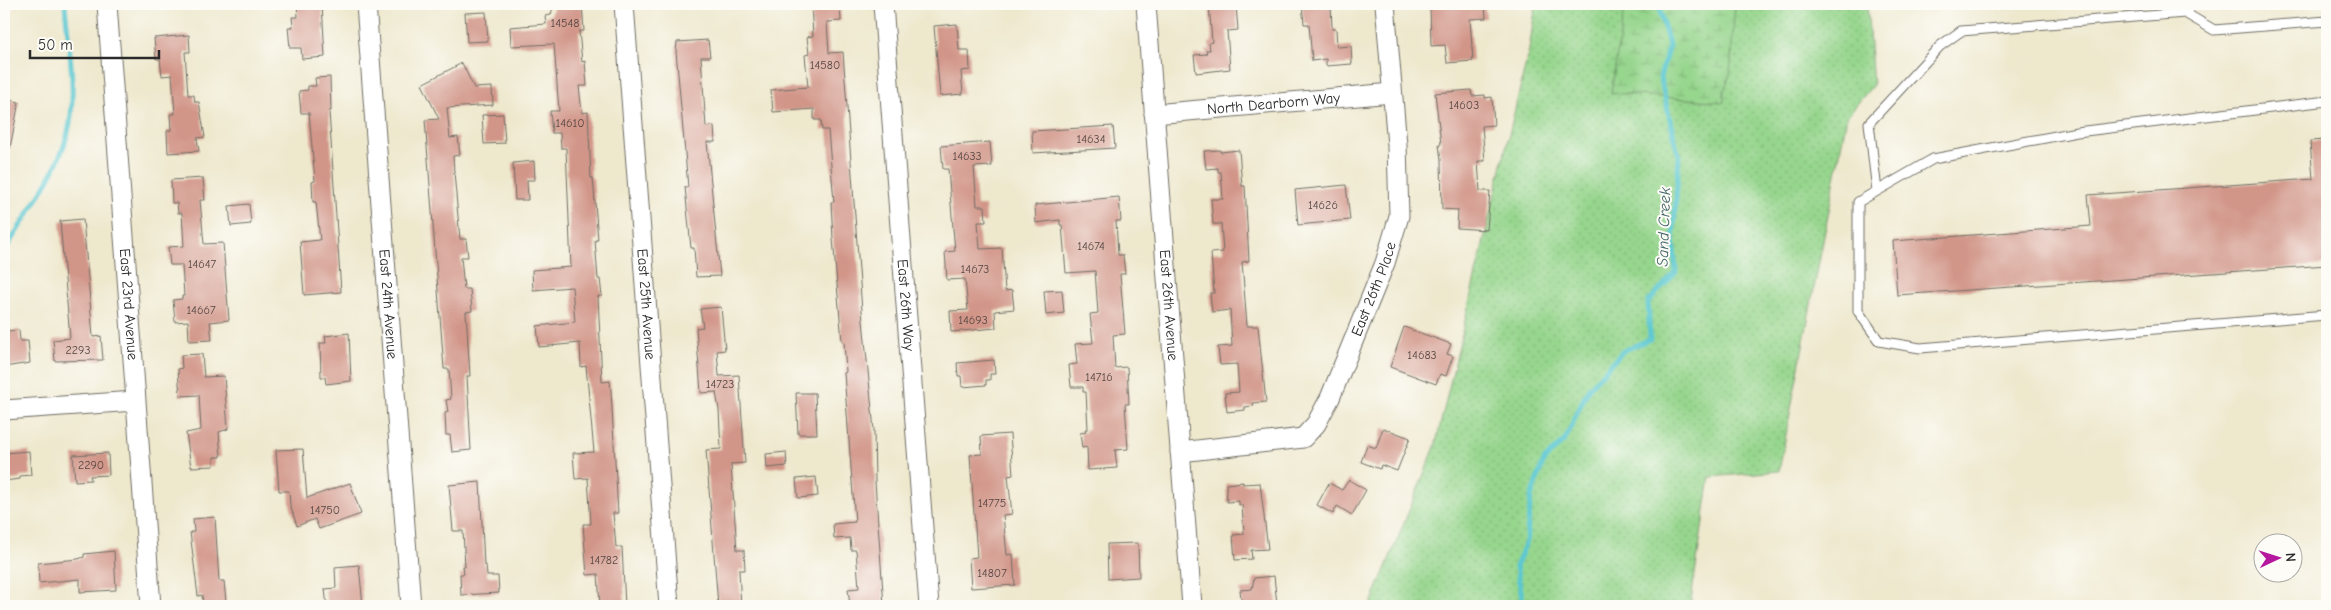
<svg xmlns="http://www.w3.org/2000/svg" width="2331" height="610" font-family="'Comic Neue',sans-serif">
<defs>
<pattern id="grass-dots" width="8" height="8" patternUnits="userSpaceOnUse" patternTransform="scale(1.25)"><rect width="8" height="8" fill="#96d68d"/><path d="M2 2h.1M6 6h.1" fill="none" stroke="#81b87a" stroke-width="1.8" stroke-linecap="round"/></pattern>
<pattern id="wetland-marsh" width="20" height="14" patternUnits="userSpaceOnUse" patternTransform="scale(1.25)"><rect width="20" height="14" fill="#96d68d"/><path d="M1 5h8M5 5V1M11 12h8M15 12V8" fill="none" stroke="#81b87a"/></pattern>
</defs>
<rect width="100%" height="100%" fill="#fdfcf7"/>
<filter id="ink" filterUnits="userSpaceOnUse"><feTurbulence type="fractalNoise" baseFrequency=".02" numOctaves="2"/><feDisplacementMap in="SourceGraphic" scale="10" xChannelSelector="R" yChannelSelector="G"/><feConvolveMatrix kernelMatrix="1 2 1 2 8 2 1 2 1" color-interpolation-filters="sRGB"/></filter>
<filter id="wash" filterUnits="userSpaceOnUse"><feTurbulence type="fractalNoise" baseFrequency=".0096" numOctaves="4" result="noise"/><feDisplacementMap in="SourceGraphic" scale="20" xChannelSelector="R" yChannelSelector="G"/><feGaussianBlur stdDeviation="1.12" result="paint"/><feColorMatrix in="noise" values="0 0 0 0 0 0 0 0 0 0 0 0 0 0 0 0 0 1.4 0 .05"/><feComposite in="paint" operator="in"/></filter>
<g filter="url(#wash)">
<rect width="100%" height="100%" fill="#eee8cd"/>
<!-- grass -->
<path fill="url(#grass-dots)" stroke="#60805c" d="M 1536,4 L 1867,4 L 1873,85 L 1847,116 L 1779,471 L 1710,477 L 1690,606 L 1370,606 L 1435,447 L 1529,50 Z"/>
<!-- wetland -->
<path fill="url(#wetland-marsh)" stroke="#60805c" d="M 1625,4 L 1735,4 L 1730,75 L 1724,90 L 1724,102 L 1611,93 Z"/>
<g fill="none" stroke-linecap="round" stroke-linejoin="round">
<!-- stream -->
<path stroke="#5bc8d1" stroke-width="5" d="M 4,252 C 27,213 62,169 70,123 C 76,84 68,43 65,4
M 1524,606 L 1516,567 L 1526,542 L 1531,497 L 1544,460 L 1565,440 L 1588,389 L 1623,351 L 1650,339 L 1648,302 L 1676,272 L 1673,237 L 1679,158 L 1660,77 L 1669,45 L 1658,4"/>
</g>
<g id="blocks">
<!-- building -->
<path fill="#d29689" d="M 297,4 L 322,4 L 325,57 L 302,59 L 301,48 L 290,48 L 288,27 L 293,27 L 292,17 L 298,17 Z
M 567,4 L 582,4 L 584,31 L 579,31 L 582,62 L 585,61 L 587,86 L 579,86 L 582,113 L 588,112 L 591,178 L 593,178 L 598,240 L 595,240 L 598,279 L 600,279 L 602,296 L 598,296 L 602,382 L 610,381 L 611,391 L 618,513 L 613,513 L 616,547 L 622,547 L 625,606 L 600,606 L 598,574 L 587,575 L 583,524 L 591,524 L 588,478 L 575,479 L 573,453 L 594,452 L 586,366 L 581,367 L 580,343 L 539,347 L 537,326 L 575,322 L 572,287 L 533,290 L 532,270 L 571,267 L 566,148 L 561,148 L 560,133 L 552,133 L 550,111 L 559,111 L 554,44 L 511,46 L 510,27 L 546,24 L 545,16 L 551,15 L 553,7 Z
M 811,4 L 840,4 L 841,21 L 827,22 L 829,53 L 843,52 L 862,311 L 874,430 L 875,482 L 884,606 L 850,606 L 848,589 L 859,588 L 856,550 L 851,550 L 850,538 L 834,539 L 833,524 L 855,522 L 844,373 L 846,372 L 844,341 L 842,341 L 833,239 L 831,202 L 834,202 L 828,130 L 822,130 L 821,120 L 814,120 L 814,109 L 773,112 L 771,90 L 808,87 L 805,55 L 809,54 L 807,37 L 813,36 Z
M 1209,4 L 1236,4 L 1238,30 L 1227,31 L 1230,69 L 1196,73 L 1194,55 L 1207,54 L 1206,50 L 1210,50 L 1209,43 L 1212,42 Z
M 1302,4 L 1331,4 L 1332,29 L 1336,29 L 1337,47 L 1351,46 L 1352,64 L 1326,66 L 1326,59 L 1312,61 L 1309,24 L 1304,24 Z
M 1430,4 L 1485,4 L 1486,18 L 1470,19 L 1473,61 L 1447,63 L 1445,45 L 1431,46 Z
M 486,12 L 488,41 L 467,42 L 465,13 Z
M 957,24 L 959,50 L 969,50 L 970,70 L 961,71 L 963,94 L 940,96 L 934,26 Z
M 189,35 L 190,52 L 185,52 L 188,95 L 194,95 L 195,102 L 199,102 L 205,137 L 197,138 L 199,151 L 168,153 L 167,131 L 171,130 L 170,114 L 175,114 L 172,75 L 162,76 L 160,59 L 156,59 L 154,38 Z
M 708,40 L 710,57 L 701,57 L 706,127 L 714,126 L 715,142 L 707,142 L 720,276 L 696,277 L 694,248 L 691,248 L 687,208 L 685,187 L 688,187 L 676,51 L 677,42 Z
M 462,63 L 474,88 L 492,87 L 493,105 L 447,108 L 450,138 L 458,137 L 460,155 L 453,156 L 454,172 L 460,239 L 466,239 L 468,257 L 461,257 L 464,289 L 470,289 L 472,311 L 466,312 L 470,376 L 467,376 L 471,450 L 452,452 L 450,435 L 446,435 L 445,413 L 448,412 L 446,400 L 451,399 L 449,369 L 444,369 L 425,120 L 439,119 L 422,84 Z
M 330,77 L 331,111 L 329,111 L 341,292 L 304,295 L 300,242 L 320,240 L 316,202 L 313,202 L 312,182 L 315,181 L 309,113 L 301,113 L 299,91 L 308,90 L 308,86 L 316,86 L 315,78 Z
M 1471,90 L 1472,96 L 1485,95 L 1485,98 L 1492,97 L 1494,125 L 1482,126 L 1485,161 L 1478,161 L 1480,191 L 1490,191 L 1487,230 L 1457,228 L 1458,210 L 1442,209 L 1441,160 L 1439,145 L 1441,144 L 1435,93 Z
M 4,99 L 19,102 L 10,148 L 4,148 Z
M 503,114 L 505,143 L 484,144 L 482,115 Z
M 1113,126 L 1115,148 L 1033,153 L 1032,131 Z
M 2327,140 L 2327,265 L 1897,295 L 1893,241 L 2091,226 L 2088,195 L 2313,179 L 2310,141 Z
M 990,142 L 992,166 L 974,167 L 977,206 L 985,206 L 986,222 L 978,222 L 980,249 L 1002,248 L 1005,291 L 1012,290 L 1014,309 L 995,311 L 996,328 L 951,332 L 950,311 L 968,310 L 965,279 L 947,280 L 945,252 L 955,251 L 948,169 L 943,169 L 941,146 Z
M 1220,150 L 1220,152 L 1239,150 L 1242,186 L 1245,186 L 1249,261 L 1242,262 L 1247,326 L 1258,326 L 1266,402 L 1253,403 L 1254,406 L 1245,407 L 1245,410 L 1227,412 L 1225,393 L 1239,392 L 1237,364 L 1220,365 L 1218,347 L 1232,346 L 1230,310 L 1212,312 L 1210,293 L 1214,293 L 1211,253 L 1223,252 L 1221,224 L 1213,224 L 1211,199 L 1223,199 L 1221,172 L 1218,172 L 1218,168 L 1206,169 L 1204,151 Z
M 534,161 L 535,180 L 527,180 L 528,200 L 515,200 L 513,163 Z
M 203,178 L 205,200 L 200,200 L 204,244 L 223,243 L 229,320 L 210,322 L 212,340 L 189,341 L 188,321 L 175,322 L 173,300 L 182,299 L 182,296 L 184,296 L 182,265 L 170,265 L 168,247 L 184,246 L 182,213 L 178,213 L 177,203 L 172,203 L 171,180 Z
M 1346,185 L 1350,220 L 1298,225 L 1295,190 Z
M 1119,197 L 1121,221 L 1116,221 L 1118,255 L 1123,255 L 1125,274 L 1120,274 L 1125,334 L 1113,335 L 1115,368 L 1127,367 L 1129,404 L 1125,404 L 1128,449 L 1115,450 L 1117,468 L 1088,470 L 1087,447 L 1082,448 L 1080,433 L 1086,432 L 1085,429 L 1088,429 L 1086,392 L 1083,392 L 1083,387 L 1071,387 L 1069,365 L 1077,364 L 1075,344 L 1093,343 L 1090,314 L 1098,313 L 1095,271 L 1066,273 L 1062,225 L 1060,225 L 1060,220 L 1036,223 L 1035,205 Z
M 249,204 L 251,224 L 231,226 L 229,206 Z
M 83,219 L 93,337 L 101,336 L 103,360 L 55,361 L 53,340 L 70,338 L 60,221 Z
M 1062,290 L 1064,313 L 1046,315 L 1044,291 Z
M 721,307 L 725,350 L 717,351 L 719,376 L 739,375 L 745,463 L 731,464 L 737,550 L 744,550 L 745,570 L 739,570 L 741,606 L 718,606 L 706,450 L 721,449 L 719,410 L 716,392 L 701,393 L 696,328 L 703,327 L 700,309 Z
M 1404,327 L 1451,344 L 1447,354 L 1453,356 L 1446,376 L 1440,374 L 1436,384 L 1390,367 Z
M 19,330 L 20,341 L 28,341 L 30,363 L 4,367 L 5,331 Z
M 349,333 L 351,381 L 326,384 L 325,377 L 321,377 L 320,343 L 326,343 L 325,336 Z
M 202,354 L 204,377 L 224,376 L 228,429 L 219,432 L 221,457 L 214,457 L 214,466 L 191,467 L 186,433 L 201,430 L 199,395 L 180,396 L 178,369 L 182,368 L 181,355 Z
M 994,360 L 995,374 L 990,374 L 990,380 L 986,380 L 986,385 L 962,387 L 961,376 L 958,376 L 957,363 Z
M 796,393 L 815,393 L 817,434 L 798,434 Z
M 1383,428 L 1410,438 L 1397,471 L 1381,465 L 1380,469 L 1361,462 L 1367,445 L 1376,448 Z
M 1010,434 L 1013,475 L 1008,476 L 1012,514 L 1003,515 L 1007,555 L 1013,554 L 1015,585 L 971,588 L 969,558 L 977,557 L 970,455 L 982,454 L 981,436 Z
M 303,449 L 307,498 L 350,483 L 361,514 L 319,529 L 315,519 L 297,526 L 290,505 L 289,491 L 279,491 L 276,450 Z
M 29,451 L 31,475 L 20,476 L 20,479 L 4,481 L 4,453 Z
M 786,452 L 787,466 L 767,468 L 766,454 Z
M 108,453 L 109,475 L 90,476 L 91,480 L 75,481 L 73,455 Z
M 816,477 L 818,496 L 798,498 L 796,479 Z
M 1349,480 L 1366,490 L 1352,515 L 1337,506 L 1333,514 L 1317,505 L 1329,483 L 1342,490 Z
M 480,482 L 484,565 L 486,565 L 487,576 L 498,576 L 499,593 L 461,595 L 460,574 L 464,574 L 463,566 L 465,567 L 463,531 L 453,531 L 449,485 Z
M 1243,482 L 1243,484 L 1260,483 L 1268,549 L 1251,550 L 1252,559 L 1235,560 L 1233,535 L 1244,534 L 1242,505 L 1239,505 L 1239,501 L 1227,502 L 1226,484 Z
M 215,517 L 219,581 L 224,581 L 226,602 L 224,603 L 224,606 L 203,606 L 202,595 L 198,596 L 190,532 L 194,532 L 193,519 Z
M 1138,543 L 1139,577 L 1108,579 L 1107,544 Z
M 114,551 L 116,590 L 80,592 L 80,579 L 39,583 L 38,563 L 78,559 L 84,557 L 84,554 Z
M 359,565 L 363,606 L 327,606 L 325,589 L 336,588 L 335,567 Z
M 1274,576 L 1277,604 L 1242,606 L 1240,590 L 1252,589 L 1254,578 Z"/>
</g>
</g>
<g filter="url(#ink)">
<use href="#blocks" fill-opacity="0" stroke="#6f6d64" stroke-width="1"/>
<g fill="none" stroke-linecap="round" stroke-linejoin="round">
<!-- lane casing -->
<g stroke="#6f6d64" stroke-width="11">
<path id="lane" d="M 2185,13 L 2192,4
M 2327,101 L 2077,132 L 1933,159 L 1858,202 L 1858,311 L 1879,341 L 1920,348 L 2327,315
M 1877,191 L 1869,123 L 1940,46 L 1961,31 L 2185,13 L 2214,30 L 2327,21"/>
</g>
<!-- street casing -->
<g stroke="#6f6d64" stroke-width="21">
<g id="street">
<path id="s1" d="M 107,4 L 151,606"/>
<path id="s2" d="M 366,4 L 411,606"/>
<path id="s3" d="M 624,4 L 669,606"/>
<path id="s4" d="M 883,4 L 929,606"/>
<path id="s5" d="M 1146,4 L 1192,606"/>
<path id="s6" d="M 1154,114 L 1392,93"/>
<path d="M 4,410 L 135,401"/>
<path id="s7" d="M 1180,452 L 1303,438 L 1316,424 L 1330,398 L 1385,263 L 1399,216 L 1397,145 L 1385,4"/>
</g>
</g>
<!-- lane -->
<use href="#lane" stroke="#fff" stroke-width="9"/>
<!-- street -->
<use href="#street" stroke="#fff" stroke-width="19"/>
</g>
</g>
<g text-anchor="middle" stroke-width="4" stroke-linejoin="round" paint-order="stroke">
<!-- number labels -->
<g font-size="12" fill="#554642">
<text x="565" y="27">14548</text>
<text x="825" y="69">14580</text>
<text x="1464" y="109">14603</text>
<text x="570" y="127">14610</text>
<text x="1091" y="143">14634</text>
<text x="967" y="160">14633</text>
<text x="1323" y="209">14626</text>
<text x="1091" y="250">14674</text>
<text x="202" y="268">14647</text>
<text x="975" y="273">14673</text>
<text x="201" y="314">14667</text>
<text x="973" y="324">14693</text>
<text x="78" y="354">2293</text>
<text x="1422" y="359">14683</text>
<text x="1099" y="381">14716</text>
<text x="720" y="388">14723</text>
<text x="91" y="469">2290</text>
<text x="992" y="507">14775</text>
<text x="325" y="514">14750</text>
<text x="604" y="564">14782</text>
<text x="992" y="577">14807</text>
</g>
<!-- street labels -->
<g font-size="15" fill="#2b2b2b" stroke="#fdfcf7">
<text dy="5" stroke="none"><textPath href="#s6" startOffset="120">North Dearborn Way</textPath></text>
<text dy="5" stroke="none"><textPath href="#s7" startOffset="290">East 26th Place</textPath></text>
<text dy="5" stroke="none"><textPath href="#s1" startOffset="301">East 23rd Avenue</textPath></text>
<text dy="5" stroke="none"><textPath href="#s2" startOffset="301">East 24th Avenue</textPath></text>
<text dy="5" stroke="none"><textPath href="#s3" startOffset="301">East 25th Avenue</textPath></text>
<text dy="5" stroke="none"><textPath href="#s4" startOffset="302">East 26th Way</textPath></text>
<text dy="5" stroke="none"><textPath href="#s5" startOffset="302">East 26th Avenue</textPath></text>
</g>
<!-- water labels -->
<g font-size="16" font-style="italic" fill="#3c6265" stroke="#fdfcf7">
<text transform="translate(1663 227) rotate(-88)" y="6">Sand Creek</text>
</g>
</g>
<!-- margin -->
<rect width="2331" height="610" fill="none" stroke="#fdfcf7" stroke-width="20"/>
<!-- north arrow -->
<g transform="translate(2278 558) rotate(86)"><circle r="24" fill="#fdfcf7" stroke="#a9a8a5"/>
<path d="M0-4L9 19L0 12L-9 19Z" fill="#b5179e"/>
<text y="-8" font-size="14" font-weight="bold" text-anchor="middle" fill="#2b2b2b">N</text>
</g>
<!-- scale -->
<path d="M30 50v8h129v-8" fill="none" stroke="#2b2b2b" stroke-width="2.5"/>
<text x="38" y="50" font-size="15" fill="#2b2b2b" stroke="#fdfcf7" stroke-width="4" paint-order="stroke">50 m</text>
</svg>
